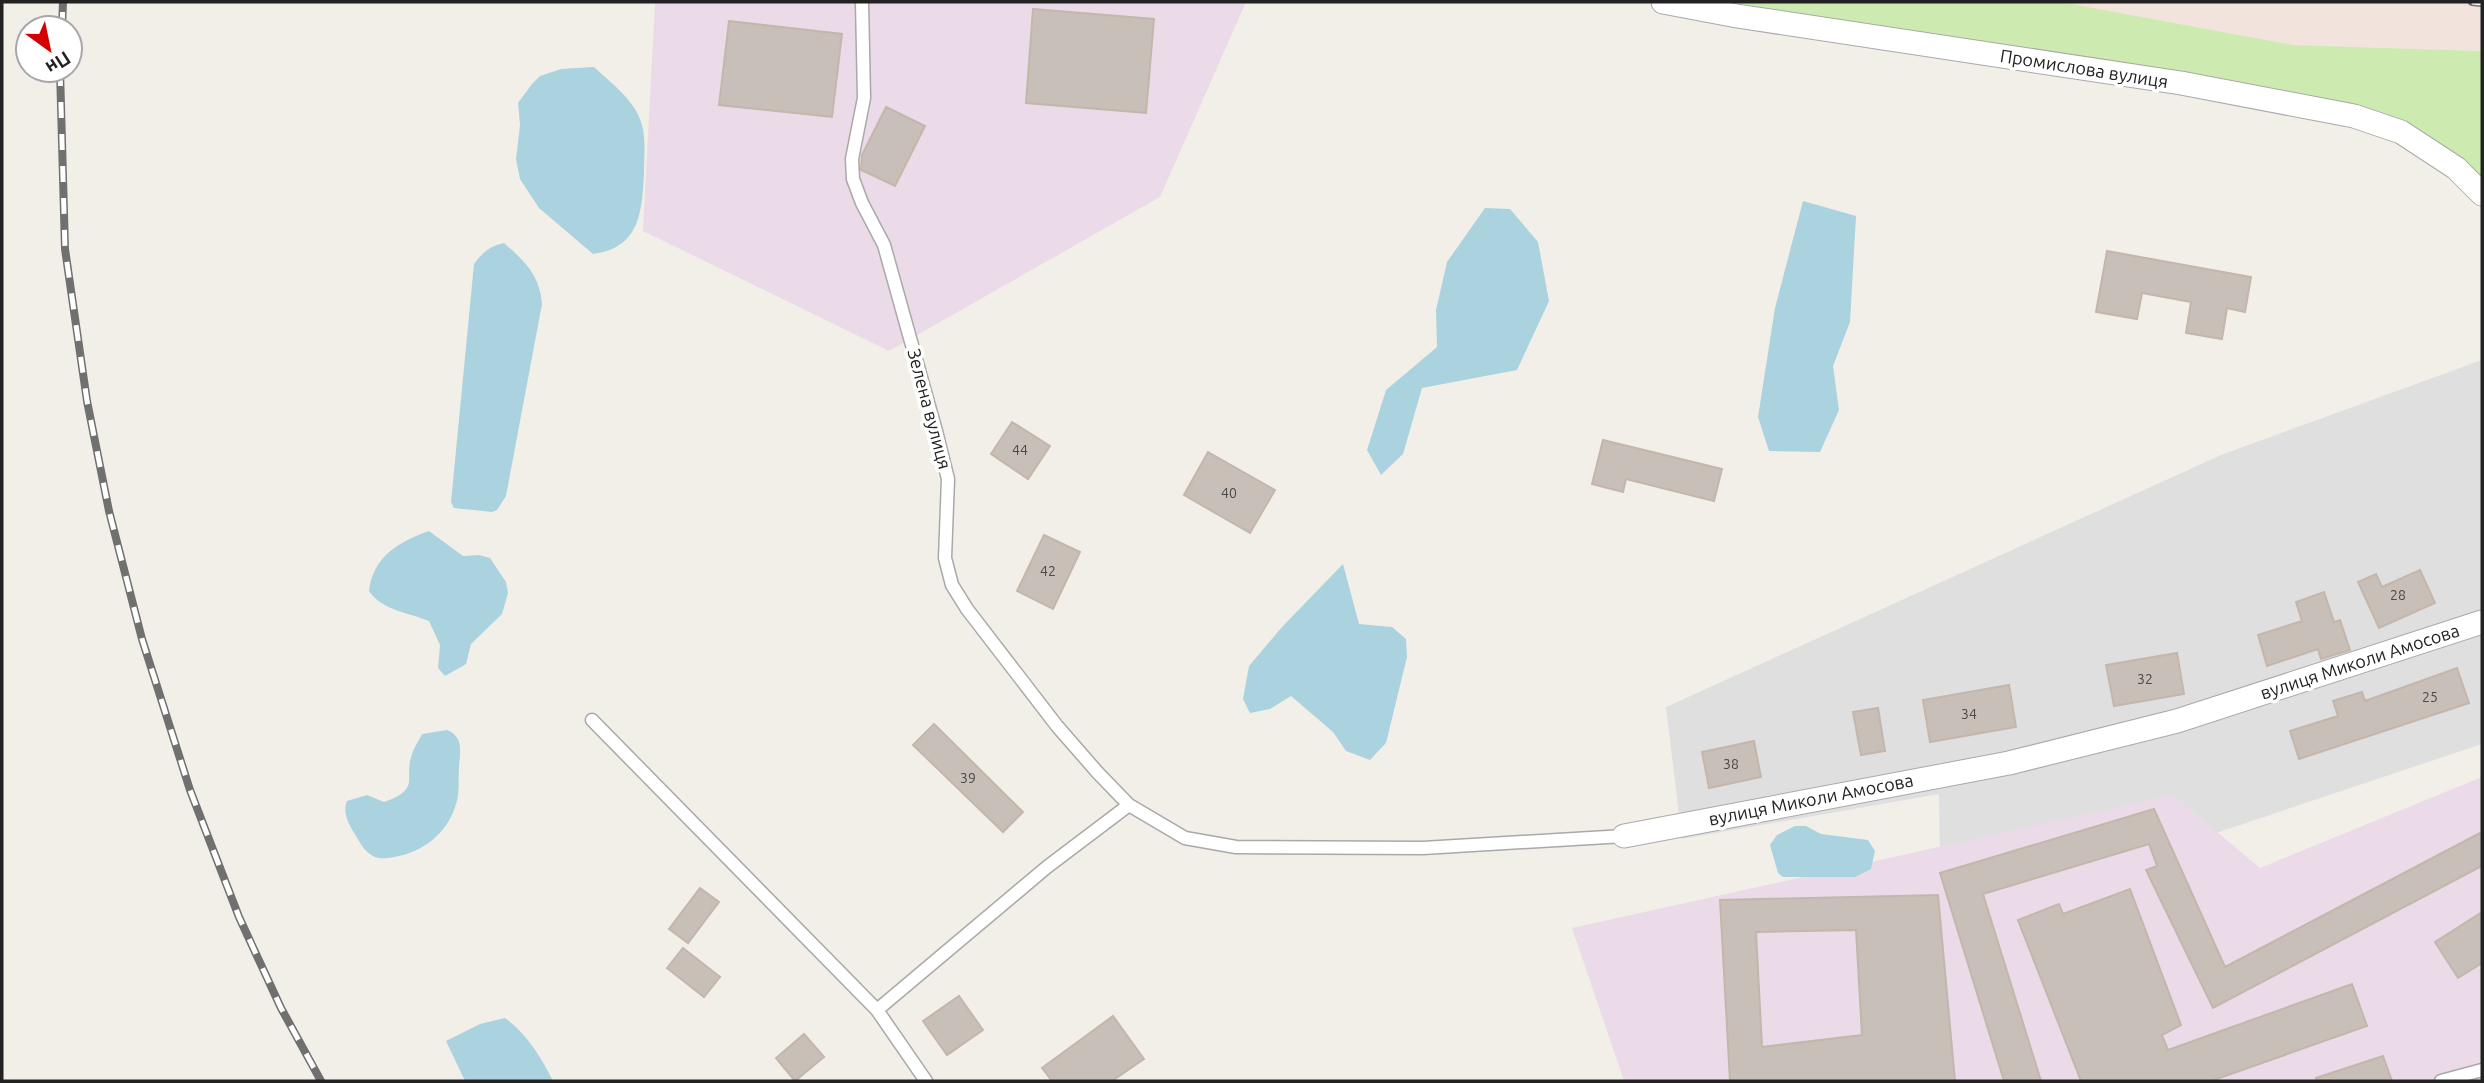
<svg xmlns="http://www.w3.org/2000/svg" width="2484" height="1083" font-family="Ubuntu,sans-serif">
<rect width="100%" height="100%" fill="#f2efe9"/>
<!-- residential -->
<path fill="#e0dfdf" d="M 2482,360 L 2482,744 L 1941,925 L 1939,794 L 1682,839 L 1666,707 L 2221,455 Z"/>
<!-- industrial -->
<path fill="#ebdbe8" d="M 655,2 L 1246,2 L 1160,197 L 889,351 L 643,231 Z
M 2482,777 L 2482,1081 L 1624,1081 L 1572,928 L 2173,795 L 2260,868 Z"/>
<!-- military -->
<path fill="#f3e3dd" d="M 2061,2 L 2482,2 L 2482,51 L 2294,45 Z"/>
<!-- grass -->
<path fill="#cdebb0" d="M 1732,2 L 2061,2 L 2294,45 L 2482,51 L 2482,194 L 2354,116 Z"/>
<!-- water -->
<path fill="#aad3df" d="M 594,67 C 611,83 636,101 642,125 C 646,140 644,158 644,173 C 642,212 640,248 593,254 L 539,208 L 520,179 L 516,159 L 520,125 L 518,103 L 532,84 L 540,76 L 561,69 Z
M 1803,201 L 1856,216 L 1850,322 L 1833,366 L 1839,410 L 1820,452 L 1769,451 L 1758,417 L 1775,308 Z
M 1485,208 L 1510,209 L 1538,242 L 1549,301 L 1517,370 L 1422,388 L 1403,454 L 1381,475 L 1367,450 L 1386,390 L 1437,347 L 1436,310 L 1447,262 Z
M 504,243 C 525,261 540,276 542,304 L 506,496 L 497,510 L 492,512 L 454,508 L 451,502 L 474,264 C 483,252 490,246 504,243 Z
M 429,531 L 463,556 L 479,555 L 490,558 L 506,582 L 508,593 L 502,614 L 471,644 L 466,664 L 445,676 L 438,668 L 440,645 L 429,621 C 407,612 383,611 369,591 C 373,556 399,542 429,531 Z
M 1343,564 L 1359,624 L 1392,627 L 1406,639 L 1407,657 L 1386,743 L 1370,760 L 1346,751 L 1333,732 L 1291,696 L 1270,709 L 1250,713 L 1243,699 L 1249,666 L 1282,627 Z
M 447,730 C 464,737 460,751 459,767 C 458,778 460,793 456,804 C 448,833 422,853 394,857 C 387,858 380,860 373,856 C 365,852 360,843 356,836 C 349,825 342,813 347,801 L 367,795 L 384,802 C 422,788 403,780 412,754 C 414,747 419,741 422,734 Z
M 1795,826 L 1806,826 L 1821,834 L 1868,840 L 1875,851 L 1871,869 L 1855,877 L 1783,877 L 1778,873 L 1770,845 L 1777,835 Z
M 505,1018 C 527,1034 541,1057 553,1081 L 465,1081 L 446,1041 L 480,1024 Z"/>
<!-- building -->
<path fill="#c7bfb8" stroke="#c4b6ab" stroke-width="2" fill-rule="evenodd" d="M 1033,9 L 1154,19 L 1146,113 L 1026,103 Z
M 729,21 L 842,34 L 832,117 L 719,105 Z
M 886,107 L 925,126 L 895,186 L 861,170 L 862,155 Z
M 2107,251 L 2251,277 L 2245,312 L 2227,308 L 2222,339 L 2186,333 L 2191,302 L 2142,293 L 2137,319 L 2096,312 Z
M 1012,422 L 1050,446 L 1028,479 L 991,454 Z
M 1603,440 L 1722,469 L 1714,501 L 1626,479 L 1623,492 L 1592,484 Z
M 1208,452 L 1275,490 L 1250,533 L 1184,495 Z
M 1044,535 L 1080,552 L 1053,609 L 1017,591 Z
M 2420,570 L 2435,603 L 2379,628 L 2358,582 L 2376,574 L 2382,587 Z
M 2324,592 L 2334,622 L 2340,620 L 2350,650 L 2321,659 L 2318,649 L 2267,666 L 2258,635 L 2302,621 L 2296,602 Z
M 2177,653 L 2184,694 L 2114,706 L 2106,665 Z
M 2457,668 L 2469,703 L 2299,759 L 2290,731 L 2338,716 L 2333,701 L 2362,692 L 2365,701 Z
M 2009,685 L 2016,727 L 1930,742 L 1923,700 Z
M 1878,708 L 1885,751 L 1861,755 L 1853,712 Z
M 934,724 L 1023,812 L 1003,832 L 913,745 Z
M 1754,741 L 1761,777 L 1709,788 L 1702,752 Z
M 2154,809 L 2225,967 L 2482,832 L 2482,866 L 2213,1008 L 2146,870 L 2157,866 L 2149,844 L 1983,894 L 2041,1081 L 2004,1081 L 1940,873 Z
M 700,888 L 719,902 L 688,943 L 669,929 Z
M 2130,889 L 2181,1025 L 2162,1035 L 2168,1050 L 2352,984 L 2367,1026 L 2211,1081 L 2081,1081 L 2018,920 L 2059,904 L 2063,914 Z
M 1938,895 L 1955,1081 L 1730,1081 L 1720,900 ZM 1856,930 L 1862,1035 L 1762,1047 L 1756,932 Z
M 2482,912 L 2482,963 L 2458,978 L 2435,942 Z
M 683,948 L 720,977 L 704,997 L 667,968 Z
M 959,996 L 983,1030 L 947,1055 L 923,1021 Z
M 1113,1016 L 1144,1059 L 1112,1081 L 1052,1081 L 1042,1068 Z
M 804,1034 L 824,1057 L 795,1081 L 776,1058 Z
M 2383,1056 L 2392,1081 L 2317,1081 L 2316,1078 Z"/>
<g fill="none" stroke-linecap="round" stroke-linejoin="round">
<!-- service casing -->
<g stroke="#a9a9a9" stroke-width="15">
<path id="service" d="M 862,2 L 864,98 L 852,159 L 853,179 L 862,203 L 884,245 L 936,431 L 948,479 L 945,558 L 952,585 L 967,609 L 1057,726 L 1098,773 L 1129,805 L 1185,838 L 1236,847 L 1423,848 L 1624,836
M 592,720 L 877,1010
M 926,1081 L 877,1010 L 1047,867 L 1129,805
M 2441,1081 L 2482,1070"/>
</g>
<!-- minor casing -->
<g stroke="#a9a9a9" stroke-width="25">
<path id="minor" d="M 1663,2 L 1737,16 L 2181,83 L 2354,116 L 2401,132 L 2456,168 L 2482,194
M 1624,836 L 2009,763 L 2177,721 L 2482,622"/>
</g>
<!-- service -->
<use href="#service" stroke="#fff" stroke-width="12"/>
<!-- minor -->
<use href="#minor" stroke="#fff" stroke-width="23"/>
<!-- rail casing -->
<g stroke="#707070" stroke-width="8">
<path id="rail" d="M 2472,2 L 2482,3
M 62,28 L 63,2
M 60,70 L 65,249 L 87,401 L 109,511 L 142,639 L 190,790 L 239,917 L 281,1008 L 321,1081"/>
</g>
<!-- rail -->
<use href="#rail" stroke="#fff" stroke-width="5" stroke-dasharray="16" stroke-linecap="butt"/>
</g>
<g text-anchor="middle" stroke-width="7" stroke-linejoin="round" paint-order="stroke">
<!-- number labels -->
<g font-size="14" fill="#4b4948">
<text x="1020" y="455">44</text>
<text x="1229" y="498">40</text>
<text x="1048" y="576">42</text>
<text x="2398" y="600">28</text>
<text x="2145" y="684">32</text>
<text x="2430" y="702">25</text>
<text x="1969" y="719">34</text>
<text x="1731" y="769">38</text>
<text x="968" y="783">39</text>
</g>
<!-- street labels -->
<g font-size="18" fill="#222" stroke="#fff">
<text transform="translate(2084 69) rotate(9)" y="6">Промислова вулиця</text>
<text transform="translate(929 409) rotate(75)" y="6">Зелена вулиця</text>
<text transform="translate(2360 662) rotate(-18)" y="6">вулиця Миколи Амосова</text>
<text transform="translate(1811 800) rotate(-11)" y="6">вулиця Миколи Амосова</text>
</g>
</g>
<!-- border -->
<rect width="2484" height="1083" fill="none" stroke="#222222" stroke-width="7"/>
<!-- north arrow -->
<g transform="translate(49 49) rotate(147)"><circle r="33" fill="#ffffff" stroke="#a7a7a7" stroke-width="2"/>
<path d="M0-5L12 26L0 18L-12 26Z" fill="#d40000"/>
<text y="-10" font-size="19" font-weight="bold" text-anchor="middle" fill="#222222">Пн</text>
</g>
</svg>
